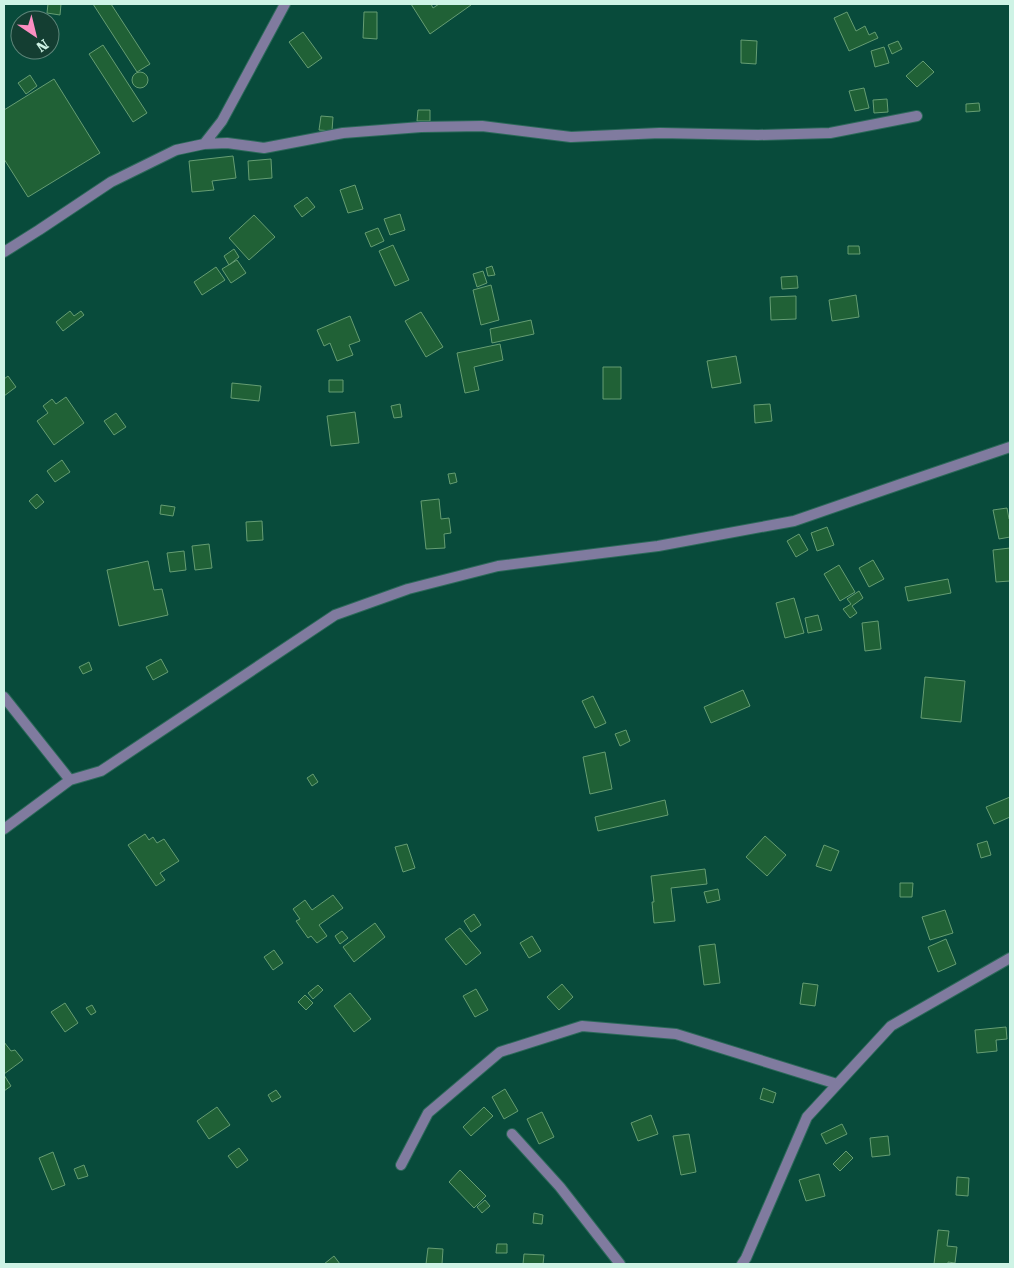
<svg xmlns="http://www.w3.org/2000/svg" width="1014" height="1268" font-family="'Roboto Serif',serif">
<rect width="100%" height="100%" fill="#084b3b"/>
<!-- building -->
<path fill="#206136" stroke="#659d73" d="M 48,4 L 61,4 L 60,15 L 47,13 Z
M 93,4 L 111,4 L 150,64 L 137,72 Z
M 411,4 L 431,4 L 433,8 L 439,4 L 471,4 L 471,5 L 430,34 Z
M 364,12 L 377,12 L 377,39 L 363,38 Z
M 847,12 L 856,31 L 865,26 L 869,35 L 875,32 L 878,38 L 849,51 L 834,18 Z
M 303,32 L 322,58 L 308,68 L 289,42 Z
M 741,40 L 757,41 L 756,64 L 741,63 Z
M 898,41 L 902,49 L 892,54 L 888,45 Z
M 103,45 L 147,113 L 133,122 L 89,54 Z
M 884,47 L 889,63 L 875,67 L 871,51 Z
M 923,61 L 934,72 L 917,87 L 906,76 Z
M132 80a8 8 0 1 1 16 0a8 8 0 1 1-16 0Z
M 30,75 L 37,86 L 26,94 L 18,83 Z
M 54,79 L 100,153 L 28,197 L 4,159 L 4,110 Z
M 864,88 L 869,108 L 855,111 L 849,91 Z
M 887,99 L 888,112 L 874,113 L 873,100 Z
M 979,103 L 980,111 L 966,112 L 966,104 Z
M 418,110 L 430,110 L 430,121 L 417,121 Z
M 321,116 L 333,117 L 332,131 L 319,130 Z
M 233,156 L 236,178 L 212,181 L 214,190 L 192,192 L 189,161 Z
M 271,159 L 272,178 L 249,180 L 248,161 Z
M 355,185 L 363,209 L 348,213 L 340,190 Z
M 307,197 L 315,207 L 302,217 L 294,206 Z
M 400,214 L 405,230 L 390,235 L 384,219 Z
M 254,215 L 275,237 L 249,260 L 229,238 Z
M 378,228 L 384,241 L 371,247 L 365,233 Z
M 393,245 L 409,280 L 395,286 L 379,251 Z
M 848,246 L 859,246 L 860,254 L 848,254 Z
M 234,249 L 239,257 L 229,265 L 224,256 Z
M 237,260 L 246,273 L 231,283 L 222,269 Z
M 492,266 L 495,275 L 488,276 L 486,268 Z
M 216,267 L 225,280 L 202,295 L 194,282 Z
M 483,271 L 487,283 L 477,287 L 473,274 Z
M 797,276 L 798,288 L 782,289 L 781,277 Z
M 491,285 L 499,320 L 481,325 L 473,290 Z
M 856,295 L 859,317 L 832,321 L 829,300 Z
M 796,296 L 796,319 L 771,320 L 770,297 Z
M 70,311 L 74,316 L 81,311 L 84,315 L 63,331 L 56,322 Z
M 421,312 L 443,347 L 426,357 L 405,321 Z
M 350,316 L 360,341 L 349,345 L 353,355 L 337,361 L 330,343 L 324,346 L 317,330 Z
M 531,320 L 534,334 L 492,343 L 490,329 Z
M 500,344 L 503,360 L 474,367 L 479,390 L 465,393 L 457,353 Z
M 736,356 L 741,383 L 712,388 L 707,361 Z
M 603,367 L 621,367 L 621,399 L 603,399 Z
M 8,376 L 16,387 L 4,396 L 4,379 Z
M 329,380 L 343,380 L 343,392 L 329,392 Z
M 232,383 L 261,386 L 259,401 L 231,398 Z
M 66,397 L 84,423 L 54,445 L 37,421 L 48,413 L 43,406 L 52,399 L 56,404 Z
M 400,404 L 402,417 L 394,418 L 391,406 Z
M 770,404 L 772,421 L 755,423 L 754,405 Z
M 355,412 L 359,443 L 331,446 L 327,416 Z
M 116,413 L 126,427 L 114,435 L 104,421 Z
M 62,460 L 70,472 L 55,482 L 47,471 Z
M 455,473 L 457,482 L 450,484 L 448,474 Z
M 37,494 L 44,502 L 36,509 L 29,501 Z
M 439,499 L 441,519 L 449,518 L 451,533 L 444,534 L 445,548 L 426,549 L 421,501 Z
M 161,505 L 175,507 L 173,516 L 160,514 Z
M 1007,508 L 1009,519 L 1010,519 L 1010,537 L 999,539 L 993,510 Z
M 262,521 L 263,540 L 247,541 L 246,522 Z
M 827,527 L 834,545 L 817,551 L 811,533 Z
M 799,534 L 808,550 L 796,557 L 787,541 Z
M 209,544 L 212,568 L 195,570 L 192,546 Z
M 1010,548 L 1010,581 L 996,582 L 993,550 Z
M 184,551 L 186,570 L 170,572 L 167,553 Z
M 873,560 L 884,579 L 869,587 L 859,568 Z
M 148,561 L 154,590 L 162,589 L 168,615 L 119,626 L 107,570 Z
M 839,565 L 855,592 L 840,601 L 824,574 Z
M 948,579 L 951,593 L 908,601 L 905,587 Z
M 859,591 L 863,598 L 852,606 L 857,613 L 850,618 L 843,609 L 851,604 L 847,599 Z
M 794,598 L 804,633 L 785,638 L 776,603 Z
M 818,615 L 822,630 L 808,633 L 805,618 Z
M 878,621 L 881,649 L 865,651 L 862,623 Z
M 161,659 L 168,672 L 153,680 L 146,667 Z
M 89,662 L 92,670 L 83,674 L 79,667 Z
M 925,677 L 965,681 L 961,722 L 921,718 Z
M 743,690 L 750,706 L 711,723 L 704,707 Z
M 593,696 L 606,723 L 595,728 L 582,701 Z
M 626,730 L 630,741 L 620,746 L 615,734 Z
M 605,752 L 612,789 L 590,794 L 583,757 Z
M 313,774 L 318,782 L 312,786 L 307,778 Z
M 1010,797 L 1010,817 L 994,824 L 986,807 Z
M 665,800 L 668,815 L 598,831 L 595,817 Z
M 145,834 L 149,840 L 153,837 L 157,843 L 164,839 L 179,861 L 160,873 L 165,880 L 156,886 L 128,845 Z
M 765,836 L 786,855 L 767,876 L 746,857 Z
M 987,841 L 991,855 L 981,858 L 977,844 Z
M 407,844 L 415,868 L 403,872 L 395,847 Z
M 824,845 L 839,851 L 831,871 L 816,866 Z
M 705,869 L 707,884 L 671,888 L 675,921 L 654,923 L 652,902 L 654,902 L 651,876 Z
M 900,883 L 913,883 L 912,897 L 900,897 Z
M 718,889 L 720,900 L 707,903 L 704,892 Z
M 333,895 L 343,908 L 319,925 L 327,936 L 317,943 L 311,936 L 308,938 L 296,921 L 300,919 L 293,909 L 305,900 L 312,910 Z
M 945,910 L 953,933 L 930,940 L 922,917 Z
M 474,914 L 481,925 L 471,932 L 464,921 Z
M 375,923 L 385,937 L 354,962 L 343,947 Z
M 460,928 L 481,953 L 466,965 L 445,939 Z
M 342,931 L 348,938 L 340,944 L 335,936 Z
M 532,936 L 541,951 L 529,958 L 520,943 Z
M 946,939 L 956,964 L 938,972 L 928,947 Z
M 715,944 L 720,983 L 704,985 L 699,946 Z
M 274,950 L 283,963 L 273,970 L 264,957 Z
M 803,983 L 818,985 L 815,1006 L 800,1004 Z
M 562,984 L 573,997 L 559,1010 L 547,997 Z
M 318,985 L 323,990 L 313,999 L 308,993 Z
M 476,989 L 488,1010 L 475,1017 L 463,996 Z
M 350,993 L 371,1019 L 354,1032 L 334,1006 Z
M 305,995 L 313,1003 L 306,1010 L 298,1002 Z
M 65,1003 L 78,1023 L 65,1032 L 51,1012 Z
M 92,1005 L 96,1012 L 91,1015 L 86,1008 Z
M 1006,1027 L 1007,1039 L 996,1040 L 997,1051 L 977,1053 L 975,1030 Z
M 4,1042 L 11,1051 L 15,1050 L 23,1060 L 4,1074 Z
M 4,1075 L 11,1086 L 4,1091 Z
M 763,1088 L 776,1093 L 773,1103 L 760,1099 Z
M 505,1089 L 518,1111 L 504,1119 L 492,1097 Z
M 276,1090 L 281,1097 L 272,1102 L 268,1095 Z
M 217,1107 L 230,1125 L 209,1139 L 197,1121 Z
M 484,1107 L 493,1116 L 471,1136 L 463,1127 Z
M 542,1112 L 554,1137 L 539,1144 L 527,1119 Z
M 651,1115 L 658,1134 L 638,1141 L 631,1123 Z
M 842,1124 L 847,1134 L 826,1144 L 821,1134 Z
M 689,1134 L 696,1172 L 681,1175 L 673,1136 Z
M 888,1136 L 890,1155 L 872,1157 L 870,1138 Z
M 239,1148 L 248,1160 L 237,1168 L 228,1156 Z
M 846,1151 L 853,1158 L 840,1171 L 833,1164 Z
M 53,1152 L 65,1185 L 52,1190 L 39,1158 Z
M 84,1165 L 88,1176 L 78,1179 L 74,1169 Z
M 460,1170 L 486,1196 L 474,1208 L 449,1182 Z
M 819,1174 L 825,1196 L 806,1201 L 799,1180 Z
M 957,1177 L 969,1178 L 968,1196 L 956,1195 Z
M 485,1200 L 490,1206 L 482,1213 L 477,1207 Z
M 534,1213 L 543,1215 L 542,1224 L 533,1223 Z
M 938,1230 L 949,1231 L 947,1246 L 957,1247 L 955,1263 L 948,1262 L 948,1264 L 934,1264 Z
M 497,1244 L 507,1244 L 507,1253 L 496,1253 Z
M 428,1248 L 443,1249 L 442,1264 L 426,1264 Z
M 524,1254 L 544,1255 L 543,1264 L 523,1264 Z
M 334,1256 L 340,1264 L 324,1264 Z"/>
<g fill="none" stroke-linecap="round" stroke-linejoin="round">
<!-- minor casing -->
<g stroke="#2c695a" stroke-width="12">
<path id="minor" d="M 204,144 L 222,121 L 285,4
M 4,252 L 39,230 L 111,182 L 176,150 L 204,144 L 227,143 L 264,148 L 343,133 L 421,127 L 482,126 L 571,137 L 660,133 L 758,135 L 830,133 L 917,116
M 4,697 L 70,780
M 4,829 L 70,780 L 101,771 L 335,615 L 408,589 L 498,566 L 658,546 L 794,521 L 901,484 L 1010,447
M 512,1134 L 560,1187 L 620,1264
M 401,1165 L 428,1113 L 500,1052 L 582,1026 L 676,1034 L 837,1084
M 742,1264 L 746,1258 L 807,1117 L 891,1026 L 1010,958"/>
</g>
<!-- minor -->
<use href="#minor" stroke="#807b9f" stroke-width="10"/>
</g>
<!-- border -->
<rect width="1014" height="1268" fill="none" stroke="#cef3e5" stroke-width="10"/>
<!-- north arrow -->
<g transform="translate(35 35) rotate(145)"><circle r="24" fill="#143e32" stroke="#5e867a"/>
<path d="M0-4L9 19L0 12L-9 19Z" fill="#fc8fc2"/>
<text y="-8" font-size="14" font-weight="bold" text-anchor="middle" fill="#cef3e5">N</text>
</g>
</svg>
